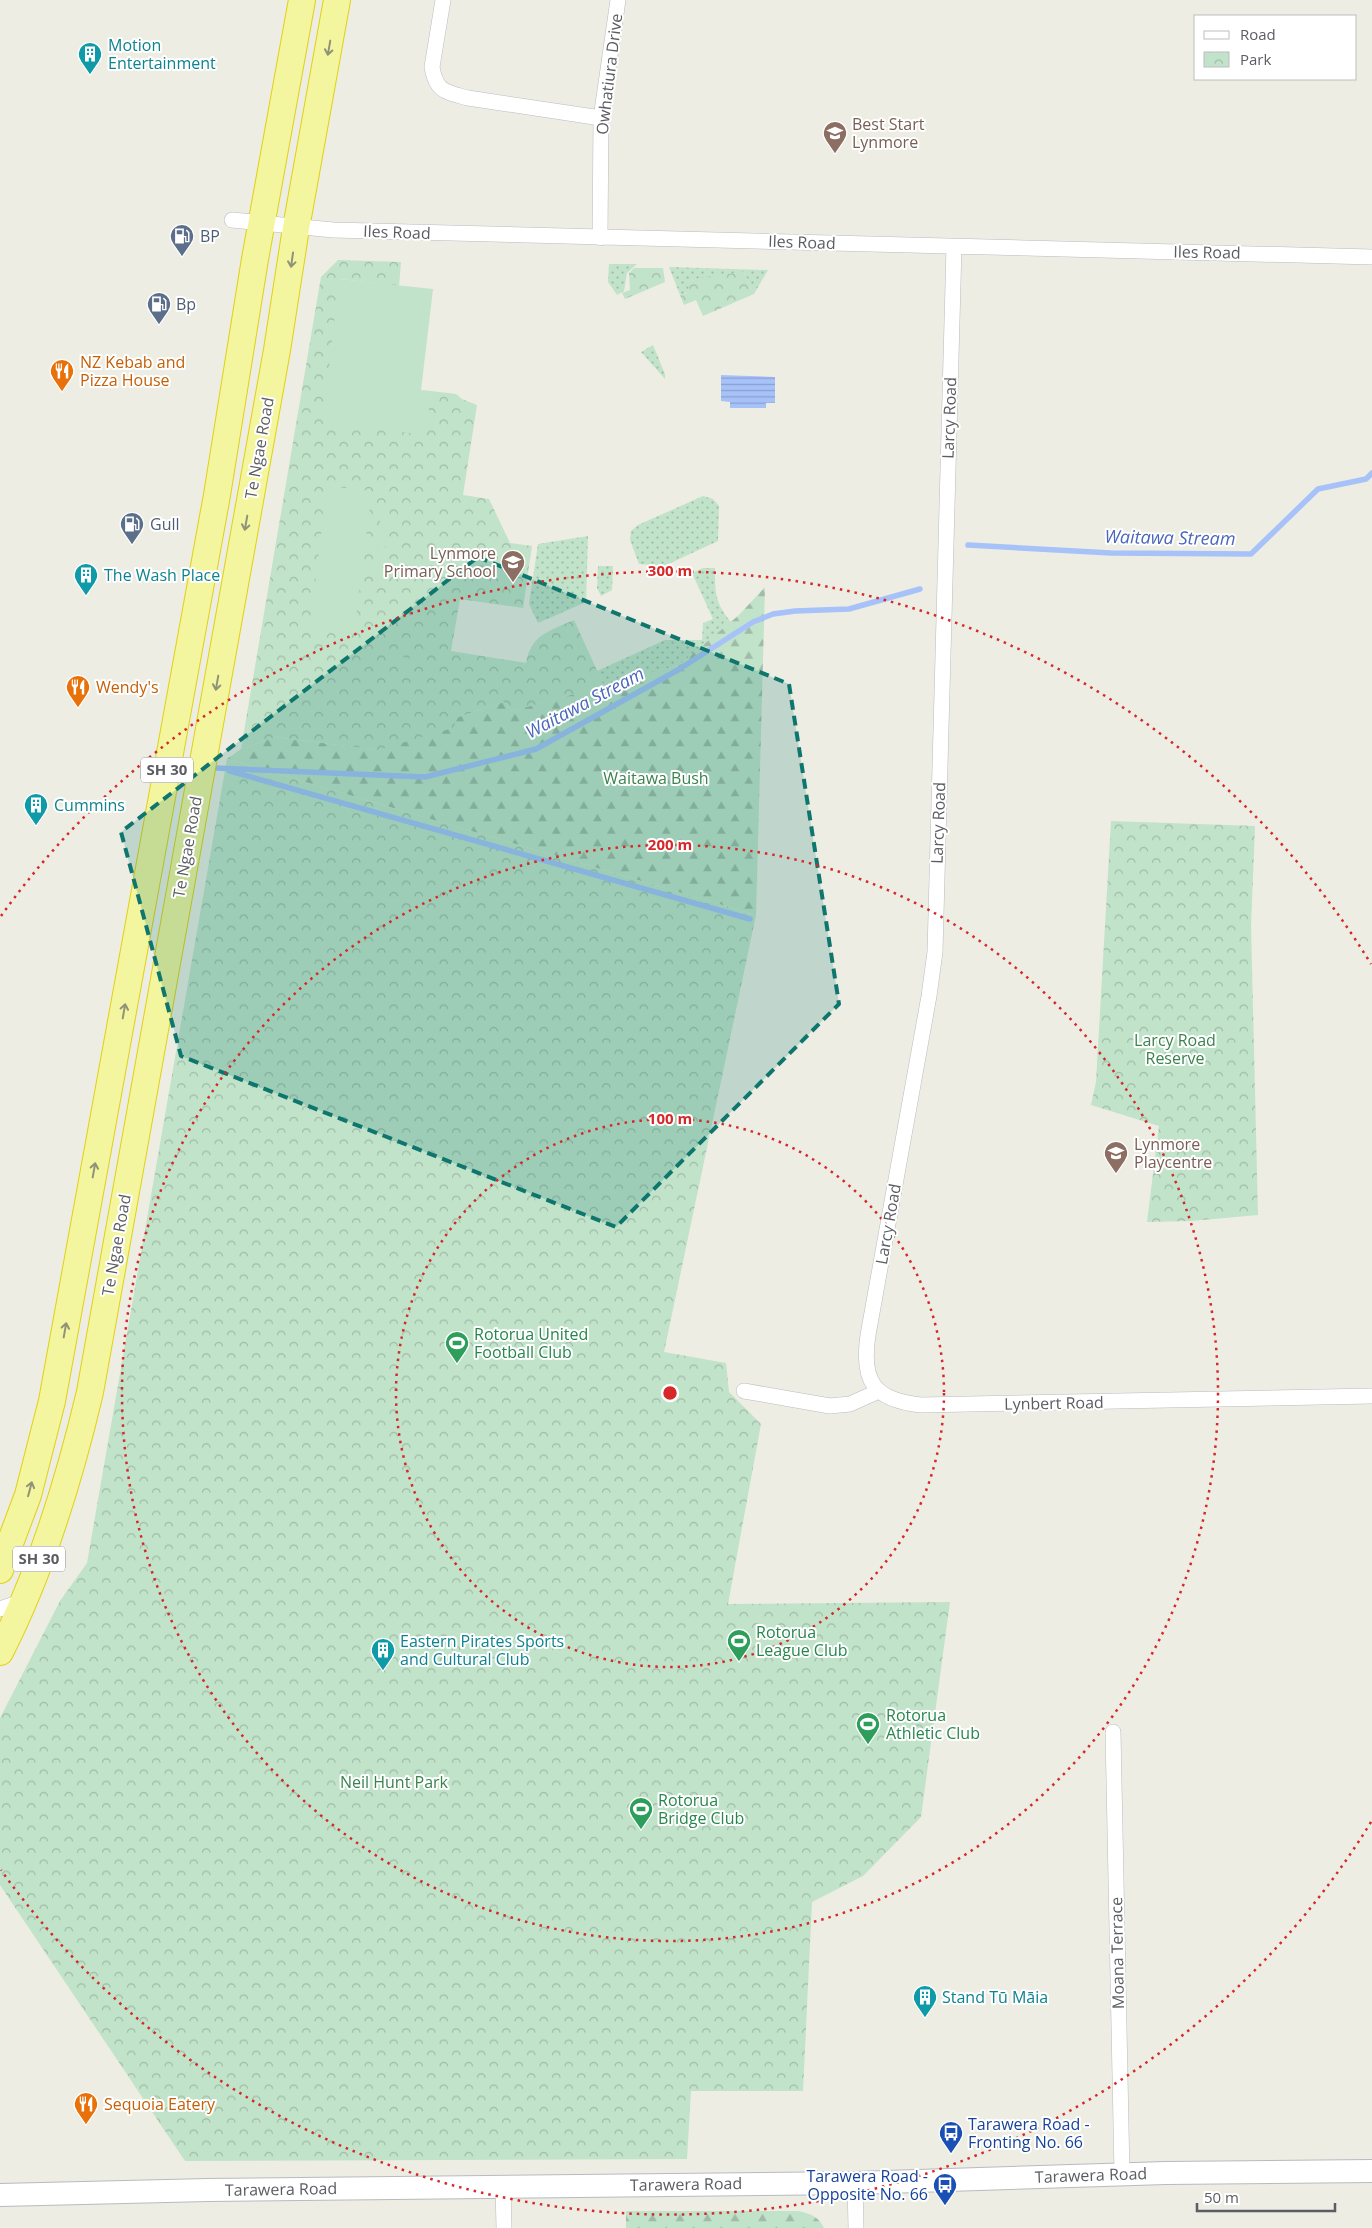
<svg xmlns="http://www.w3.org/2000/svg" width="1372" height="2228" font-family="'Open Sans',sans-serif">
<defs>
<pattern id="grass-dots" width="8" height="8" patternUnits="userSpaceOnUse" patternTransform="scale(1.25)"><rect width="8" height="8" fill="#c1e3c9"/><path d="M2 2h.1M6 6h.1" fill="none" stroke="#a0bba7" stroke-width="1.8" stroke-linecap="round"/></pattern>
<pattern id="forest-firs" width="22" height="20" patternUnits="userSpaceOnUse" patternTransform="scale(1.25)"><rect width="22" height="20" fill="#c1e3c9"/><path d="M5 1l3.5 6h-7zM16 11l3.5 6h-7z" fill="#a0bba7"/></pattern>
<pattern id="park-crowns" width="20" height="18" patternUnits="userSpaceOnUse" patternTransform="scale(1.25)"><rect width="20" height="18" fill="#c1e3c9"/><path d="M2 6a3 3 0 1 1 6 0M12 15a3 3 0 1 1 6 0" fill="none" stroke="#a0bba7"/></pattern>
<pattern id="water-rules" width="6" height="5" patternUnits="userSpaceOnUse" patternTransform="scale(1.25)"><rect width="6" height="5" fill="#a7c2f9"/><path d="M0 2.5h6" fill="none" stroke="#8ba1cd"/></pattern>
</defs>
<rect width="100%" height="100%" fill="#edede3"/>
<!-- grass -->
<path fill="url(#grass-dots)" d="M 609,264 L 637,264 L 627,273 L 624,291 L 617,295 L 608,282 Z
M 669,267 L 768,270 L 754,294 L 744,272 L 680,295 Z
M 653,345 L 665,374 L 665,379 L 641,352 Z
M 703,496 L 713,499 L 719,506 L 718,541 L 664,566 L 639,564 L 630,540 L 631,531 L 638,525 Z
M 588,536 L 586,602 L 538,623 L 529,604 L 538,544 Z
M 598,566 L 613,566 L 612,590 L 601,596 L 597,588 Z
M 703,568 L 715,568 C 715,593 715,603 731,622 L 679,665 L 604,686 L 597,671 L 665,640 L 702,640 L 703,623 L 713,619 L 692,573 Z"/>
<!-- forest -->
<path fill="url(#forest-firs)" d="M 765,587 L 756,915 L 227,759 L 241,749 L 275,737 L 378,750 L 458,717 L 504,702 L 512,711 L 679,665 L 739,615 Z
M 626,2211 L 798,2211 C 811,2214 818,2216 824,2228 L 626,2228 Z"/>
<!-- park -->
<path fill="url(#park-crowns)" d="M 338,260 L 401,262 L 399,286 L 340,279 L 425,435 L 431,391 L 456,394 L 462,399 L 477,405 L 463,495 L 489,499 L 510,543 L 532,546 L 523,608 L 460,599 L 451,651 L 526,663 C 531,634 550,631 574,620 L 604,686 L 512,711 L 504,702 L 458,717 L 453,728 L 378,750 L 275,737 L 241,749 L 321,277 Z
M 634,268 L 663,268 L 665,282 L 625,299 L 622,293 L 630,290 L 629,273 Z
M 744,272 L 754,294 L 703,316 L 696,300 L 684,305 L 680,295 L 687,293 L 691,279 Z
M 227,759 L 756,915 L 664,1352 L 726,1363 L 729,1392 L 761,1424 L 728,1604 L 950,1602 L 921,1817 L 863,1876 L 812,1902 L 803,2091 L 691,2091 L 687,2159 L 185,2161 L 0,1885 L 0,1718 L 60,1601 L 87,1563 Z
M 1111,821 L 1255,826 L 1251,926 L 1258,1215 L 1191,1221 L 1147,1222 L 1159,1126 L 1091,1105 L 1096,1082 Z"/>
<!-- pitch -->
<path fill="#c1e3c9" d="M 339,279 L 433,289 L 421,390 L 431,391 L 426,435 L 323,422 Z
M 327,486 L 372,491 L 354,633 L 310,626 Z
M 382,505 L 390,506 L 382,573 L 374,573 Z
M 402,657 L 414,659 L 411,677 L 399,676 Z"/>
<!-- water -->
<path fill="url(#water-rules)" d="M 721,375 L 775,377 L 775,403 L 766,403 L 766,408 L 730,408 L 730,402 L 721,401 Z"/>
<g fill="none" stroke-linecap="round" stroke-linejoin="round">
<!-- stream -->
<path stroke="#a7c2f9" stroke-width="5.5" d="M 968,545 L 1111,553 L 1251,554 L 1318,489 L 1366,479 L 1372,473
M 216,768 L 425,777 L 536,749 L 678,670 L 753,622 L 773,614 L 795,611 L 849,609 L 920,589
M 230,771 L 750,919"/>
<!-- minor casing -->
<g stroke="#bbbbc1" stroke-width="16">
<path id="minor" d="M 443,0 L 432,67 C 436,92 446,92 468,98 L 601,118
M 232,220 L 333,230 L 1372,257
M 600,238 L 601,118 L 618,0
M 954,247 L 935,952 L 929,996 L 868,1335 C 861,1382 874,1400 921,1405 L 1372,1396
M 744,1391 L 830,1406 L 850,1404 L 879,1391
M 0,1609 L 23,1601
M 1113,1732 L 1122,2174
M 855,2183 L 856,2228
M 503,2186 L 504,2228"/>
</g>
<!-- secondary casing -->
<g stroke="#b9bac0" stroke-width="24">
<path id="secondary" d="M 0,2195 L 208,2190 L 855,2183 L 1166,2173 L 1372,2171"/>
</g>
<!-- trunk casing -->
<g stroke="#e1d10f" stroke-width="28">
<path id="trunk" d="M 0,1570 L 28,1495 L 52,1401 L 217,495 L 255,259 L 302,0
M 0,1652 C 42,1570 69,1481 90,1392 L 277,350 L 296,228 L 337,0"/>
</g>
<!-- minor -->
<use href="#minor" stroke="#fff" stroke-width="15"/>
<!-- secondary -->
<use href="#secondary" stroke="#fff" stroke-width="22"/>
<!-- trunk -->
<use href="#trunk" stroke="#f4f69f" stroke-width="26"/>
</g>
<!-- one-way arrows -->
<defs><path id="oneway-shaft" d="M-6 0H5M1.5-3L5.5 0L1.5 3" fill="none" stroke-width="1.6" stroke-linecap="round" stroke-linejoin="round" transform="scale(1.25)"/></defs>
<g stroke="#919378">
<use href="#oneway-shaft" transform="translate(329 48) rotate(100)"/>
<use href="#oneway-shaft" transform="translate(292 260) rotate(98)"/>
<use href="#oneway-shaft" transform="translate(246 523) rotate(100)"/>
<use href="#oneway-shaft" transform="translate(217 683) rotate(100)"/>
<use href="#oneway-shaft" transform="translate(124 1011) rotate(-80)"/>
<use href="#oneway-shaft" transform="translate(94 1170) rotate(-80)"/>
<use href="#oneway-shaft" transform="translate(65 1330) rotate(-80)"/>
<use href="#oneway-shaft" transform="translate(30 1489) rotate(-75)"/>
</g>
<!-- marked area -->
<path fill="#0f766e" fill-opacity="0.2" stroke="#0f766e" stroke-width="4" stroke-dasharray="10 6" stroke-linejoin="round" d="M 478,557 L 789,684 L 839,1004 L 616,1227 L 181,1056 L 121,832 Z"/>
<!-- distance rings -->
<g fill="none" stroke="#d62828" stroke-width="2.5" stroke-dasharray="2.5 5">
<circle cx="670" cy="1393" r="274"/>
<circle cx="670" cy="1393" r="548"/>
<path d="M1371 1822A822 822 0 0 1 1 1870M1 916A822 822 0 0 1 1371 964"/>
</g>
<!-- icons -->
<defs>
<g id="building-pin" transform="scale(1.25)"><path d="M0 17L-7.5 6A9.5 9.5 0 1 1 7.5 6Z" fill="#0f9aa8" stroke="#fff"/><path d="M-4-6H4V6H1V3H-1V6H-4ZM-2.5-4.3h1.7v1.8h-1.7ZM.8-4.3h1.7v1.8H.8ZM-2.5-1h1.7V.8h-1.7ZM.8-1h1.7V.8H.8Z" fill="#fff"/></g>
<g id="school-pin" transform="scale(1.25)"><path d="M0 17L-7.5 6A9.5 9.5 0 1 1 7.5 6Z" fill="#8d6e63" stroke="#fff"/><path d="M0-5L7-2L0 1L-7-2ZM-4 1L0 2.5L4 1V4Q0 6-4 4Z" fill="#fff"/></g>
<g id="fuel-pin" transform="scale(1.25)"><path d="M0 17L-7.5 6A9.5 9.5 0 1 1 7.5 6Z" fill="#5c6f8a" stroke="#fff"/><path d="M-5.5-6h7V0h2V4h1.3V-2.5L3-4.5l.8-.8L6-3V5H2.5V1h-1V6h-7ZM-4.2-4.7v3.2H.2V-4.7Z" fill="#fff"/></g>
<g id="restaurant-pin" transform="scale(1.25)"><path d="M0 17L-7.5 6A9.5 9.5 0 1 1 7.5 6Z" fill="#e8710a" stroke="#fff"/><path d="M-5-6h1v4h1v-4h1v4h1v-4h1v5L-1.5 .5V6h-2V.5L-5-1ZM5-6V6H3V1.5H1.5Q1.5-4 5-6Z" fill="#fff"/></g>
<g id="stadium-pin" transform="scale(1.25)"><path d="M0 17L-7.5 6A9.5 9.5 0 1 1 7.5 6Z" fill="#2e9e5b" stroke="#fff"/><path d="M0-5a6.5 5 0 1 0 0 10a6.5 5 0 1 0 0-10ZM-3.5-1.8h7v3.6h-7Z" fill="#fff"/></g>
<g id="bus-pin" transform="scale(1.25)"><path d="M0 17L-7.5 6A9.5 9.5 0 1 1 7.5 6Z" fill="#1a4fb4" stroke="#fff"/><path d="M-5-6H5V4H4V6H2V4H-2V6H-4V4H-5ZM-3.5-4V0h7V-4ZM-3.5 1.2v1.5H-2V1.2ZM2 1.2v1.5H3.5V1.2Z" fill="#fff"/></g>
</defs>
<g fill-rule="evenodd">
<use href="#building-pin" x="90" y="54"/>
<use href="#school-pin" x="835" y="133"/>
<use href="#fuel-pin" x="182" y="236"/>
<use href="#fuel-pin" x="159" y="304"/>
<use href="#restaurant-pin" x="62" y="371"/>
<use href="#fuel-pin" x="132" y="524"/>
<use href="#school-pin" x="513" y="562"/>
<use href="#building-pin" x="86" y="575"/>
<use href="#restaurant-pin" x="78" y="687"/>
<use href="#building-pin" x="36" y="805"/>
<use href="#school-pin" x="1116" y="1153"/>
<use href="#stadium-pin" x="457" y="1343"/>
<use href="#stadium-pin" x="739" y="1641"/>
<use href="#building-pin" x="383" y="1650"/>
<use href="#stadium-pin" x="868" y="1724"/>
<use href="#stadium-pin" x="641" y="1809"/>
<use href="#building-pin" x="925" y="1997"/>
<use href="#restaurant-pin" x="86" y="2104"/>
<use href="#bus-pin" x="951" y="2133"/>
<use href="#bus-pin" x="945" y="2185"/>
</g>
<g text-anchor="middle" stroke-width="4" stroke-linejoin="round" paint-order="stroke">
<!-- shield labels -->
<g fill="#fff" stroke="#8c8e92" stroke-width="1">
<rect x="141" y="757.5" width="52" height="25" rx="4"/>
<rect x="13" y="1546.5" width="52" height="25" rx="4"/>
</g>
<g font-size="15" font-weight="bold" fill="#5b5d63">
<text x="167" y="775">SH 30</text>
<text x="39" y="1564">SH 30</text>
</g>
<!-- culture labels -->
<g font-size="16" fill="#0d838f" stroke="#fff" text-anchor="start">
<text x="108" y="51">Motion<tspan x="108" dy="18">Entertainment</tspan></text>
<text x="104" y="581">The Wash Place</text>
<text x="54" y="811">Cummins</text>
<text x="400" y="1647">Eastern Pirates Sports<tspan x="400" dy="18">and Cultural Club</tspan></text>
<text x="942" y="2003">Stand Tū Māia</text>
</g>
<!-- street labels -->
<g font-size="16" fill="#5b5d63" stroke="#fff">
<text transform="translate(609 74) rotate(-83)" y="6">Owhatiura Drive</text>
<text transform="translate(397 232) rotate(2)" y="6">Iles Road</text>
<text transform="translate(802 242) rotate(2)" y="6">Iles Road</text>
<text transform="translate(1207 252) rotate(1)" y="6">Iles Road</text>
<text transform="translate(949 418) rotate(-88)" y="6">Larcy Road</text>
<text transform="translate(259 448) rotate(-80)" y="6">Te Ngae Road</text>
<text transform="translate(938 823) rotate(-88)" y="6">Larcy Road</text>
<text transform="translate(187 847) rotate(-80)" y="6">Te Ngae Road</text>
<text transform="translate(888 1224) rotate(-80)" y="6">Larcy Road</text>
<text transform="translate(116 1245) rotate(-80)" y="6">Te Ngae Road</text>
<text transform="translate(1054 1403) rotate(-1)" y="6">Lynbert Road</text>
<text transform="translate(1117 1953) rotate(-91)" y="6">Moana Terrace</text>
<text transform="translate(1091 2175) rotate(-2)" y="6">Tarawera Road</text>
<text transform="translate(686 2184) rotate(-1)" y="6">Tarawera Road</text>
<text transform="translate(281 2189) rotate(-1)" y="6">Tarawera Road</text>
</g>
<!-- education labels -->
<g font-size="16" fill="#785e54" stroke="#fff" text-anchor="start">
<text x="852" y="130">Best Start<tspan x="852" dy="18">Lynmore</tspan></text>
<text x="496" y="559" text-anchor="end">Lynmore<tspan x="496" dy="18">Primary School</tspan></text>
<text x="1134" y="1150">Lynmore<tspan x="1134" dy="18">Playcentre</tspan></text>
</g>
<!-- service labels -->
<g font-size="16" fill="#4e5e75" stroke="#fff" text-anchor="start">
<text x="200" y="242">BP</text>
<text x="176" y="310">Bp</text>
<text x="150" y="530">Gull</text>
</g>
<!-- food labels -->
<g font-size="16" fill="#c56008" stroke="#fff" text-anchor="start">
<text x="80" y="368">NZ Kebab and<tspan x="80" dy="18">Pizza House</tspan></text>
<text x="96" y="693">Wendy's</text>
<text x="104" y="2110">Sequoia Eatery</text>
</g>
<!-- park labels -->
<g font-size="16" fill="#3b824f" stroke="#fff">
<text x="656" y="784">Waitawa Bush</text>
<text x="1175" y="1046">Larcy Road<tspan x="1175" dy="18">Reserve</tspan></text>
<text x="394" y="1788">Neil Hunt Park</text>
</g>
<!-- leisure labels -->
<g font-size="16" fill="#27864d" stroke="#fff" text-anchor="start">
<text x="474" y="1340">Rotorua United<tspan x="474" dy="18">Football Club</tspan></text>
<text x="756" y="1638">Rotorua<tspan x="756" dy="18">League Club</tspan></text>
<text x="886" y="1721">Rotorua<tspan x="886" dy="18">Athletic Club</tspan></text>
<text x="658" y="1806">Rotorua<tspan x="658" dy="18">Bridge Club</tspan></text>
</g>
<!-- transit labels -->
<g font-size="16" fill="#164399" stroke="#fff" text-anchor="start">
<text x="968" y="2130">Tarawera Road -<tspan x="968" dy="18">Fronting No. 66</tspan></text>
<text x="928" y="2182" text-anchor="end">Tarawera Road -<tspan x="928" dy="18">Opposite No. 66</tspan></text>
</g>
<!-- water labels -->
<g font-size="18" font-style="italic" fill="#4b67bb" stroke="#fff">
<text transform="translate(1170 538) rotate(1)" y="6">Waitawa Stream</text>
<text transform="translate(585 703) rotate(-28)" y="6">Waitawa Stream</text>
</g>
</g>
<circle cx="670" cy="1393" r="8" fill="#d62828" stroke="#fff" stroke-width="2.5"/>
<g font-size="15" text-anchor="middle" font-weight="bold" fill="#d62828" stroke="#fff" stroke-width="4" stroke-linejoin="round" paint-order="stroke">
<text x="670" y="576">300 m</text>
<text x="670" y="850">200 m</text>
<text x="670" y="1124">100 m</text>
</g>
<!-- legend -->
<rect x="1194" y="15" width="162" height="65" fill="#ffffff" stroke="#bdbec1"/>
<rect x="1204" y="31" width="25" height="8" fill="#ffffff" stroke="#bdbec1"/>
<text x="1240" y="40" font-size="15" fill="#5b5d63">Road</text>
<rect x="1204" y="52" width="25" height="15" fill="url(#park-crowns)" stroke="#bdbec1"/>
<text x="1240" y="65" font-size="15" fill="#5b5d63">Park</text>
<!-- scale -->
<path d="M1197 2203v8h138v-8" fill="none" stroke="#5b5d63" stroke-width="2.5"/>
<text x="1204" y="2203" font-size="15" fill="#5b5d63" stroke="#ffffff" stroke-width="4" paint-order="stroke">50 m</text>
</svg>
